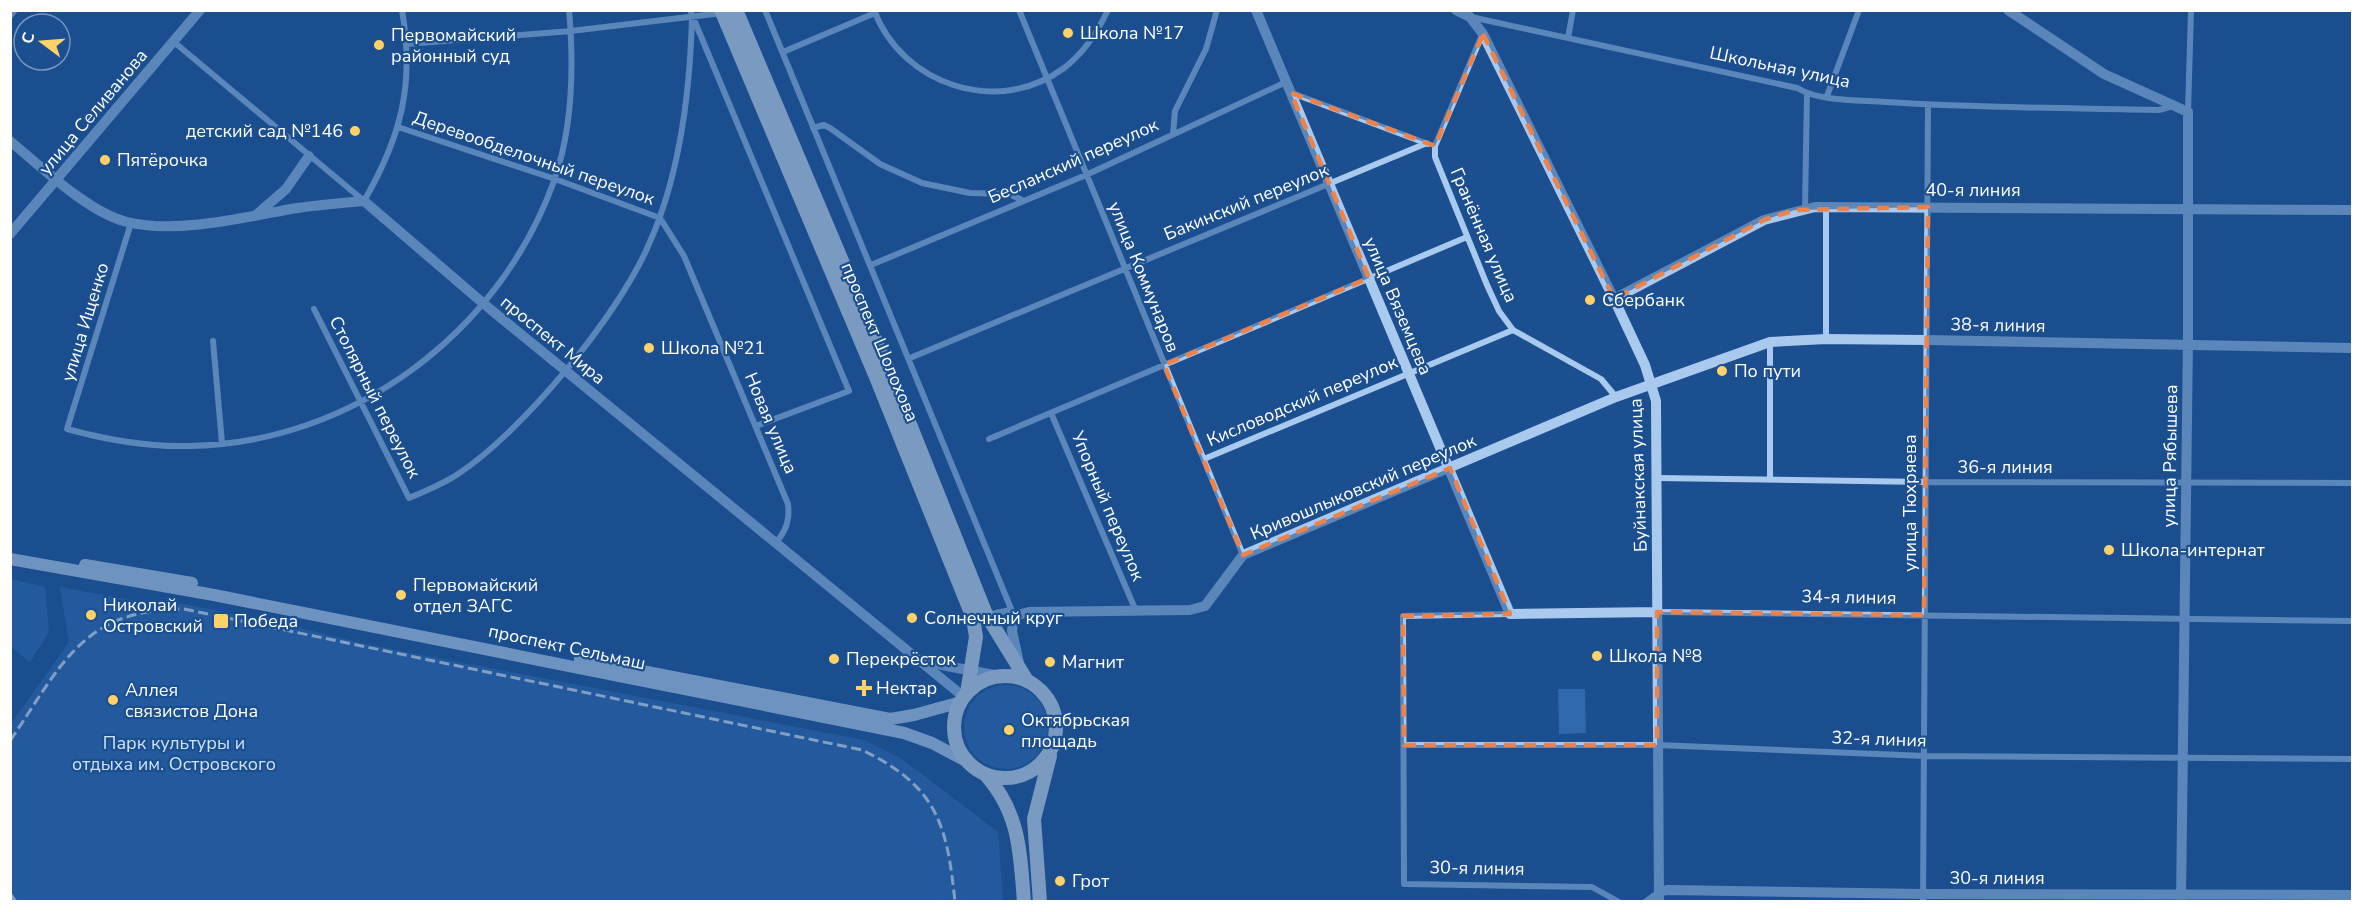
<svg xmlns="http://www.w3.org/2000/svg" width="2363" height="912" font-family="'Nunito Sans',sans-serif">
<rect width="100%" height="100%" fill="#1b4f8f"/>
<!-- green -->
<path fill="#2e69ad" d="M 11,579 L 45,587 L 49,632 L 30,662 L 11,647 Z
M 60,587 L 147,603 L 184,604 L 280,623 L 365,644 L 864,740 L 902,759 L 998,832 L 1003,901 L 11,901 L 11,724 L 69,642 Z
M964 727a42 42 0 1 1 84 0a42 42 0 1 1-84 0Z
M 1558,689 L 1585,689 L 1586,733 L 1559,734 Z"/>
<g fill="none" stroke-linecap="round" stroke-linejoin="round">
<!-- minor -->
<path stroke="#a9c9ee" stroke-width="6" d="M 690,10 L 849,391 L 756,426
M 765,10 L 1014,616
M 874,10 C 902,85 998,117 1064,68 C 1084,53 1097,33 1108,10
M 1019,10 L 1243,555
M 10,16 L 15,10
M 1471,17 L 1797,88 C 1821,102 1858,100 1886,102 C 1977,108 2068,108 2159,110 L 2173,106
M 1482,35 L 1435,146 L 1435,157 L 1487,285 L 1499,311 L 1513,330 L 1601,379 L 1616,397
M 1568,38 L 1573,10
M 174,42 L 364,201 C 401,137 415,84 402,10
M 407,44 L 571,31 L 722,13
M 783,52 L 875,13
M 1292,93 L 1428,144
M 1827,96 L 1859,10
M 2188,112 L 2191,10
M 398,127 L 555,179 L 660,218 L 684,256 L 788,504 C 790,521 786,530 776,543
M 813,128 L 824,125 L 830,128 L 880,164 L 922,183 L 970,193 L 1009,194 L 1022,200
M 1173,134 L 1175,111 L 1206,49 L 1217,10
M 1826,207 L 1826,339
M 1805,209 L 1807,93
M 131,223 L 67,429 C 107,440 146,447 188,446 C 351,444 499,334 554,181 C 573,127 574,66 569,10
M 871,265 L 1086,175 L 1286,82
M 314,309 L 409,498 C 426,491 443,484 458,474 C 522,432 619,315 649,244 C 680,175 690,92 692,17
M 213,341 L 222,443
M 1770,342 L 1770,479
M 910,358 L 1427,143
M 1051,413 L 1136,611
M 989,439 L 1467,237
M 1204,459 L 1513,330
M 1657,478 L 1925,482 L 2352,483
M 1657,612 L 2352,621
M 1510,614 L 1403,616 L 1404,884 L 1592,887 L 1619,902
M 987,615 L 1010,610
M 1404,745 L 1657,745 L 1926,756 L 2352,759
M 1645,902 L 1659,892
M 1923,902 L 1928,105"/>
<!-- tertiary -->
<path stroke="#a9c9ee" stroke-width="10" d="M 1256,10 L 1510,614 L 1657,612
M 1456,10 L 1470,17 L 1483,34 L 1614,299 L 1645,365 L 1656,401 L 1659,902
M 2008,10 L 2104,74 L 2188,112 L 2188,338 L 2181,902
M 10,141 C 40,166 89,213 127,222 C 174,234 243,218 291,209 C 315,205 340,203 364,201 L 484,304 L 964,697
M 255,216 L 286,189 L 309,156
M 10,234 L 200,10
M 1614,299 L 1764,220 L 1815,207 L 2352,210
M 924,659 L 942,665 L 999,676
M 1019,663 L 1012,631 L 1014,616 L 1029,612 L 1190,610 L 1205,606 L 1243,555 L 1616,397 L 1770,342 L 1826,339 L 1926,340 L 2352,348
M 1659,892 L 1667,890 L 1923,894 L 2352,895"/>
<!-- secondary -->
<path stroke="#d6e6fa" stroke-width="12" d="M 10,559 L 214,595 L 904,733 L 932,743 L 968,762
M 85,565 L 192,583
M 580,659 L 890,719 L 914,715 L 961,702"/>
<!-- primary -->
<path stroke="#f0f6ff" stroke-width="14" d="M 721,10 L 876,377 L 973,618 L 976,637 L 967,693
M 736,10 L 889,372 L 986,614 L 1026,679
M954 727a51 51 0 1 1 102 0a51 51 0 1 1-102 0Z
M 985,774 C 1020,813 1020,852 1024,902
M 1040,902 L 1034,819 L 1050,756"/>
<!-- rail -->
<path stroke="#fff" stroke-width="3" stroke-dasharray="10 4.5" stroke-linecap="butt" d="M 10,741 C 61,666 82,609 184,609 L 862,750 C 937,786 947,824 955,902
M 10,893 L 16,902"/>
</g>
<!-- marked area -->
<path d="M0 0H2363V912H0ZM 1483,34 L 1614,299 L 1764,220 L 1795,210 L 1928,207 L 1924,615 L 1657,612 L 1657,745 L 1404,745 L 1403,616 L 1510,614 L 1450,468 L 1243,555 L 1164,365 L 1369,278 L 1291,93 L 1435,146 Z" fill="#1b4f8f" fill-opacity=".55" fill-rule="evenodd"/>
<path fill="none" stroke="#ee8249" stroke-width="4.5" stroke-dasharray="12 8" stroke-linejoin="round" d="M 1483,34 L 1614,299 L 1764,220 L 1795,210 L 1928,207 L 1924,615 L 1657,612 L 1657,745 L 1404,745 L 1403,616 L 1510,614 L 1450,468 L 1243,555 L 1164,365 L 1369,278 L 1291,93 L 1435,146 Z"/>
<!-- markers -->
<g fill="#ffd166" stroke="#1b4f8f" stroke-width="2">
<circle cx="1068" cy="33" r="6"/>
<circle cx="379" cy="45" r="6"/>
<circle cx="355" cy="131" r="6"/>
<circle cx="105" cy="160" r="6"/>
<circle cx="1590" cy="300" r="6"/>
<circle cx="649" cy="348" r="6"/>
<circle cx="1722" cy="371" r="6"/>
<circle cx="2109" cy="550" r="6"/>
<circle cx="401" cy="595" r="6"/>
<circle cx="91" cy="615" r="6"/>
<circle cx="912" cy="618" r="6"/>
<rect x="213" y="613" width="16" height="16" rx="3"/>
<circle cx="1597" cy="656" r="6"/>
<circle cx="834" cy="659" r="6"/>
<circle cx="1050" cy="662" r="6"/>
<path d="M861 679h6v6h6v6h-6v6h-6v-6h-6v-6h6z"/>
<circle cx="113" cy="700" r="6"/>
<circle cx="1009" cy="730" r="6"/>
<circle cx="1060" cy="881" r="6"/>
</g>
<g text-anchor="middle" stroke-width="4.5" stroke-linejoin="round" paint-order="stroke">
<!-- poi labels -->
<g font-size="18" fill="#fff" stroke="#1b4f8f" text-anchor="start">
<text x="1080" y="39">Школа №17</text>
<text x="391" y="41">Первомайский<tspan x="391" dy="21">районный суд</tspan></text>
<text x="343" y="137" text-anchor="end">детский сад №146</text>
<text x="117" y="166">Пятёрочка</text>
<text x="1602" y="306">Сбербанк</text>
<text x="661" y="354">Школа №21</text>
<text x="1734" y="377">По пути</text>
<text x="2121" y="556">Школа-интернат</text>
<text x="413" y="591">Первомайский<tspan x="413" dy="21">отдел ЗАГС</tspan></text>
<text x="103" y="611">Николай<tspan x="103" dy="21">Островский</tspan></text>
<text x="924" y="624">Солнечный круг</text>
<text x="234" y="627">Победа</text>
<text x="1609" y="662">Школа №8</text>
<text x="846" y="665">Перекрёсток</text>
<text x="1062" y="668">Магнит</text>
<text x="876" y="694">Нектар</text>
<text x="125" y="696">Аллея<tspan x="125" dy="21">связистов Дона</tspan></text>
<text x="1021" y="726">Октябрьская<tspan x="1021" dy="21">площадь</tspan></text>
<text x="1072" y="887">Грот</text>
</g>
<!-- street labels -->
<g font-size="18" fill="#fff" stroke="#1b4f8f">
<text transform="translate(1780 67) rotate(12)" y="6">Школьная улица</text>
<text transform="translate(93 112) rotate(-50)" y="6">улица Селиванова</text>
<text transform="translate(534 158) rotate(19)" y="6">Деревообделочный переулок</text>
<text transform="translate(1073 161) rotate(-24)" y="6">Бесланский переулок</text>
<text x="1973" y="196">40-я линия</text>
<text transform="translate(1246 202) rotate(-22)" y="6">Бакинский переулок</text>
<text transform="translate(1484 235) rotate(67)" y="6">Гранённая улица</text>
<text transform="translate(1144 277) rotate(68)" y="6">улица Коммунаров</text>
<text transform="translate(1398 306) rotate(67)" y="6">улица Вяземцева</text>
<text transform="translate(85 322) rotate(-73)" y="6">улица Ищенко</text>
<text transform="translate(1998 325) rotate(1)" y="6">38-я линия</text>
<text transform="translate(553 340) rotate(39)" y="6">проспект Мира</text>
<text transform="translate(880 342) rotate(67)" y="6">проспект Шолохова</text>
<text transform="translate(375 397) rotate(63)" y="6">Столярный переулок</text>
<text transform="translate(1302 401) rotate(-23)" y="6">Кисловодский переулок</text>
<text transform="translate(771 423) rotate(67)" y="6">Новая улица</text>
<text transform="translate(2170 456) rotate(-89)" y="6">улица Рябышева</text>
<text x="2005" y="473">36-я линия</text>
<text transform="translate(1638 475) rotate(-92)" y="6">Буйнакская улица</text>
<text transform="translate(1363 487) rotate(-23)" y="6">Кривошлыковский переулок</text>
<text transform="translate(1910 503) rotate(-90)" y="6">улица Тюхряева</text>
<text transform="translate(1108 506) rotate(67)" y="6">Упорный переулок</text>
<text transform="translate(1849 597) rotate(1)" y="6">34-я линия</text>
<text transform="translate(567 647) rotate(12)" y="6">проспект Сельмаш</text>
<text transform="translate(1879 739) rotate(2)" y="6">32-я линия</text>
<text transform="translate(1477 868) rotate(1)" y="6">30-я линия</text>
<text x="1997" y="884">30-я линия</text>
</g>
<!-- park labels -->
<g font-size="18" fill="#cfe3fa" stroke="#1b4f8f">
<text x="174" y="749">Парк культуры и<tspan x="174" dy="21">отдыха им. Островского</tspan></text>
</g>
</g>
<!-- border -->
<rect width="2363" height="912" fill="none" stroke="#ffffff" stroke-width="24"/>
<!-- north arrow -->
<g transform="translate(42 42) rotate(286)"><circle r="28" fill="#1b4f8f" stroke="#7695bc" stroke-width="1.5"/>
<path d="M0-4.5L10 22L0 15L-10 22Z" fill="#ffd166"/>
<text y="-9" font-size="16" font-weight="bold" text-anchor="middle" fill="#ffffff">С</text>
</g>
</svg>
